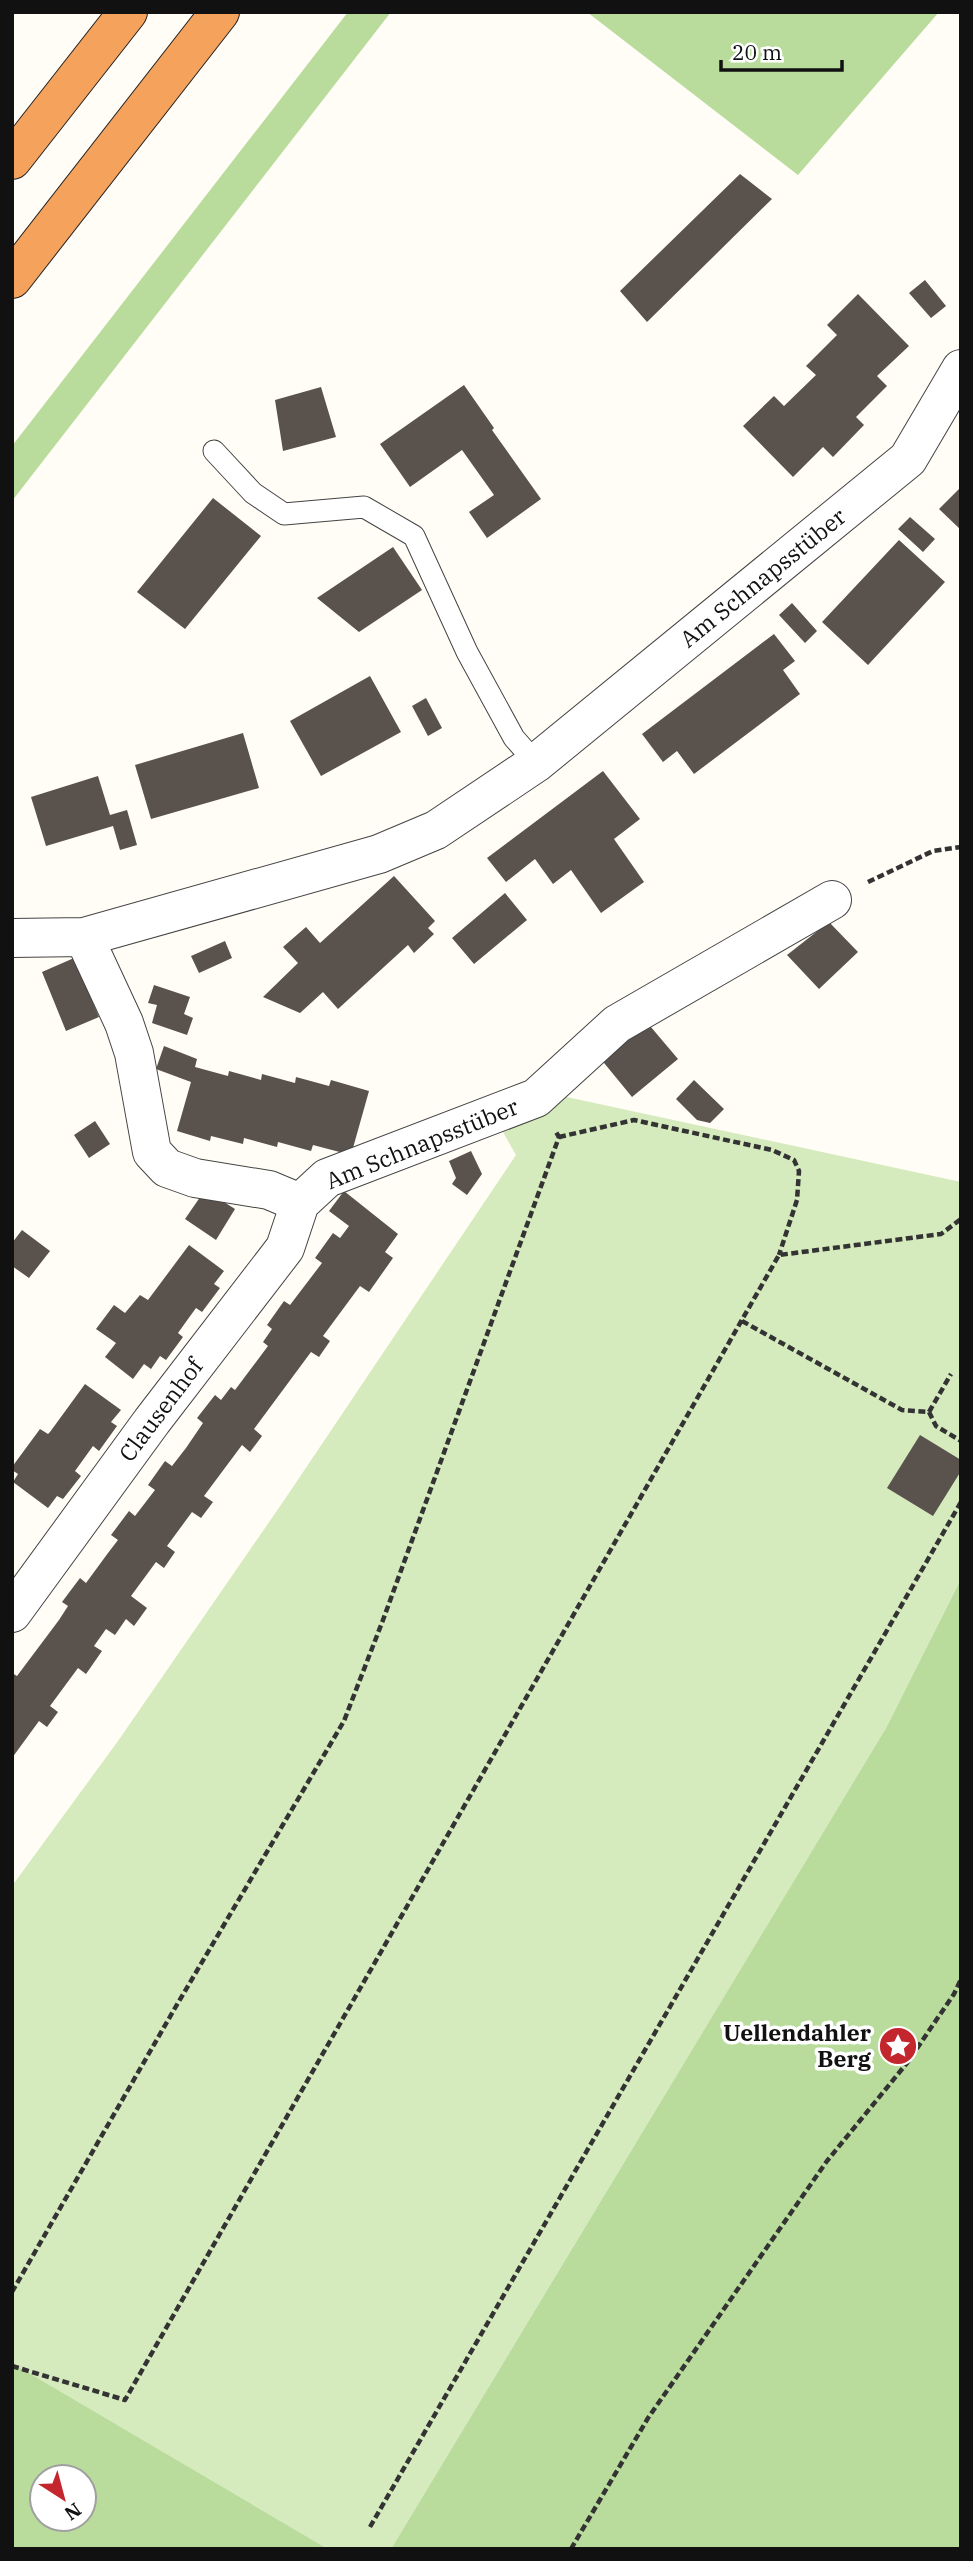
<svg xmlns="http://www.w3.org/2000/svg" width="973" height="2561" font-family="'IBM Plex Serif',serif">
<rect width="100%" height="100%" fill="#fffdf5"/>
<!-- green -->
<path fill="#d5ebbd" d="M 562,1096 L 961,1182 L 961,1579 L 886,1728 L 391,2549 L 328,2549 L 12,2363 L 12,1886 L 118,1741 L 285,1499 L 516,1155 L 499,1125 Z"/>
<!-- forest -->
<path fill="#b9dc9c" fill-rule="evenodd" d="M 348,12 L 391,12 L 12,501 L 12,446 Z
M 587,12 L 939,12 L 798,175 Z
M 961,1579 L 961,2549 L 391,2549 L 886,1728 Z
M 12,2363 L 328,2549 L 12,2549 ZM 84,2477 L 84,2519 L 42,2519 L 42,2477 Z"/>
<!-- building -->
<path fill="#5a524d" d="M 740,174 L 772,199 L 647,322 L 620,291 Z
M 925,280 L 946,306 L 931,318 L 909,293 Z
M 858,294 L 909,346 L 877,376 L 887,386 L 856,417 L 864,425 L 833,457 L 823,447 L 793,477 L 743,426 L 774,396 L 784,406 L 816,375 L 806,366 L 837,335 L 827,325 Z
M 464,385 L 494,428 L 492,430 L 541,499 L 487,538 L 469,512 L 494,495 L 462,450 L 410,487 L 380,444 Z
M 321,387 L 336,437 L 283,451 L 275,400 Z
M 961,487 L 961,530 L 939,509 Z
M 213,498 L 261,536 L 185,629 L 137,592 Z
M 910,517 L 935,539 L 923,552 L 898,529 Z
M 899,540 L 945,582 L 868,665 L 822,622 Z
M 393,547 L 422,590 L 359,632 L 317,598 Z
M 792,603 L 817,631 L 805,643 L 779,615 Z
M 774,634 L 795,661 L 783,670 L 800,694 L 694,774 L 677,751 L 663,762 L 642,734 Z
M 370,676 L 401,732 L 321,776 L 290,721 Z
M 426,698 L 442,728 L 428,736 L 412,706 Z
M 243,733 L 259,788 L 151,819 L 135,765 Z
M 603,771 L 640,819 L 614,839 L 644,882 L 601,913 L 571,870 L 553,884 L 535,859 L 506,882 L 487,858 Z
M 98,776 L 110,815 L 127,810 L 137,845 L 120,850 L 113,826 L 46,846 L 31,797 Z
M 394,876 L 435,921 L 428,928 L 434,934 L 414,953 L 408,945 L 338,1009 L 323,992 L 300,1013 L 263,997 L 298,963 L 283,947 L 306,927 L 320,943 Z
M 505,893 L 527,920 L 474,964 L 452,938 Z
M 829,922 L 858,952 L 819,989 L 787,955 Z
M 225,941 L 232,958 L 199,973 L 191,956 Z
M 74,958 L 99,1017 L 66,1031 L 42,972 Z
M 154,985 L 190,997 L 184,1014 L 193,1018 L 187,1035 L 152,1023 L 157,1005 L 148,1003 Z
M 645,1020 L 678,1059 L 632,1097 L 600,1058 Z
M 164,1046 L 197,1059 L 195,1067 L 228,1076 L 229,1071 L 261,1080 L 262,1074 L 295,1083 L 296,1077 L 329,1086 L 331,1080 L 369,1091 L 351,1155 L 313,1145 L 311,1151 L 278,1142 L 277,1147 L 244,1138 L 243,1144 L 211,1136 L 210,1141 L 177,1131 L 191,1082 L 156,1069 Z
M 694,1080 L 724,1109 L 710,1123 L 697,1120 L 676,1099 Z
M 95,1121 L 110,1144 L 89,1158 L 74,1135 Z
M 471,1151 L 482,1174 L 467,1195 L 452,1184 L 456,1178 L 449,1161 Z
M 205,1190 L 235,1209 L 216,1240 L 185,1219 Z
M 344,1191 L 398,1234 L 385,1252 L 393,1258 L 369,1292 L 360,1286 L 323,1336 L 330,1341 L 319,1357 L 311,1352 L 254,1429 L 262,1436 L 250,1452 L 242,1445 L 204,1496 L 213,1502 L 201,1518 L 192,1512 L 167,1546 L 175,1552 L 164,1568 L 156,1562 L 131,1596 L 147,1608 L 134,1626 L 126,1619 L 115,1635 L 106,1629 L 94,1646 L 102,1651 L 86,1674 L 78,1668 L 50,1706 L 58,1712 L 47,1727 L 39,1721 L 12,1758 L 12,1673 L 17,1676 L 59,1620 L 68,1606 L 62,1602 L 80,1578 L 86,1583 L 108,1553 L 118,1540 L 111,1535 L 129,1511 L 135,1516 L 155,1490 L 148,1485 L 165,1461 L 172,1466 L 186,1448 L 203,1423 L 197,1418 L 215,1395 L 221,1400 L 231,1387 L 235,1390 L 268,1346 L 263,1342 L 272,1329 L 267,1325 L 284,1301 L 290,1305 L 322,1263 L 315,1258 L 333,1233 L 340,1238 L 349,1226 L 329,1211 Z
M 22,1230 L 50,1251 L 29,1278 L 12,1266 L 12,1243 Z
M 189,1245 L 224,1271 L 214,1284 L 220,1288 L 202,1312 L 196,1308 L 188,1319 L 178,1333 L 183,1337 L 166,1360 L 160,1356 L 151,1369 L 144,1364 L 133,1379 L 105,1357 L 116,1343 L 96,1329 L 114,1305 L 125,1313 L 140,1295 L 148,1300 Z
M 85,1384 L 121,1410 L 111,1422 L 117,1426 L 99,1451 L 93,1446 L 75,1471 L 81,1476 L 63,1499 L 57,1496 L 48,1508 L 13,1482 L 18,1474 L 12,1470 L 12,1467 L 40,1429 L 48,1434 L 50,1432 Z
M 920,1435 L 961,1460 L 961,1471 L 933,1516 L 887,1488 Z"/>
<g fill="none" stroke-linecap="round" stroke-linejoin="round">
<!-- service casing -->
<g stroke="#444" stroke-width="23">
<path id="service" d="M 214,451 L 253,493 L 284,514 L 364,507 L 414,536 L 467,652 L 514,738 L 536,763"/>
</g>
<!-- minor casing -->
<g stroke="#444" stroke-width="40">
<path id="minor" d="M 84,937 L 124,1023 L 134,1053 L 152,1152 L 167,1168 L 195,1178 L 269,1190 L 300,1203
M 12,938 L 84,937 L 379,854 L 436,830 L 536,763 L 908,459 L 961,369
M 12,1613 L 152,1421 L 285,1248 L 300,1203 L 327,1178 L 536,1098 L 617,1024 L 832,900"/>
</g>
<!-- motorway casing -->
<g stroke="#222" stroke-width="40">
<path id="motorway" d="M 12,160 L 128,12
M 12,279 L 220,12"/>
</g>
<!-- path -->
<path stroke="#333" stroke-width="4.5" stroke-dasharray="7 3.5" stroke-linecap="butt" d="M 868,882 L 933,851 L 961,847
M 559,1137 L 634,1120 L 772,1150 L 794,1160 L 799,1171 L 797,1200 L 779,1255
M 742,1321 L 902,1410 L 929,1412
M 929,1412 L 936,1426 L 961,1441
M 929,1412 L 951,1374
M 12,2292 L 175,2008 L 344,1721 L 383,1620 L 559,1137 L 556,1132
M 12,2366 L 125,2400 L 779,1255 L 941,1234 L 961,1219
M 370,2527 L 961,1502
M 571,2549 L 648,2418 L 827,2161 L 907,2063 L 954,1994 L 961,1979"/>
<!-- service -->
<use href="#service" stroke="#fff" stroke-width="21"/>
<!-- minor -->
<use href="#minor" stroke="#fff" stroke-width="38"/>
<!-- motorway -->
<use href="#motorway" stroke="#f5a25d" stroke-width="38"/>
</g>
<!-- icons -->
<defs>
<g id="sight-disc" transform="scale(2.0125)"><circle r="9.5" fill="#c4262e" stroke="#fff"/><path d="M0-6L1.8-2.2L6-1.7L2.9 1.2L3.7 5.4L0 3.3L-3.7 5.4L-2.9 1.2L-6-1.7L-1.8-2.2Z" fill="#fff"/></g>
</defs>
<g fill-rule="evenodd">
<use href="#sight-disc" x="898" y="2046"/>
</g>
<g text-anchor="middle" stroke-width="7" stroke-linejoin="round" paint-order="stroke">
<!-- street labels -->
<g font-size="23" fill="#111" stroke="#fff">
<text transform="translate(763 578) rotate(-39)" y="8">Am Schnapsstüber</text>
<text transform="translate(422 1144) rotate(-22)" y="8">Am Schnapsstüber</text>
<text transform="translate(161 1410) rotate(-53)" y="8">Clausenhof</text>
</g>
<!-- poi labels -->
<g font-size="23" font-weight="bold" fill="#111" stroke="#fff" text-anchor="end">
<text x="871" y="2041">Uellendahler<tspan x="871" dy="26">Berg</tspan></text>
</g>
</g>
<!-- border -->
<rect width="973" height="2561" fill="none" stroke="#111111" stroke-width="28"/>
<!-- north arrow -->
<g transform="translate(63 2498) rotate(144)"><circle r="33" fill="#ffffff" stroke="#a0a0a0" stroke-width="2"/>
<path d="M0-5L12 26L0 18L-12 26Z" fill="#c4262e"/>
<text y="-10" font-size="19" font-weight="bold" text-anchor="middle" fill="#111111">N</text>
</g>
<!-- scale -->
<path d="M721 60v10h121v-10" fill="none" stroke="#111111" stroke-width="3.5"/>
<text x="732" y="60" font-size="21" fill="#111111" stroke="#ffffff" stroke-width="5" paint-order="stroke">20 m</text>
</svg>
